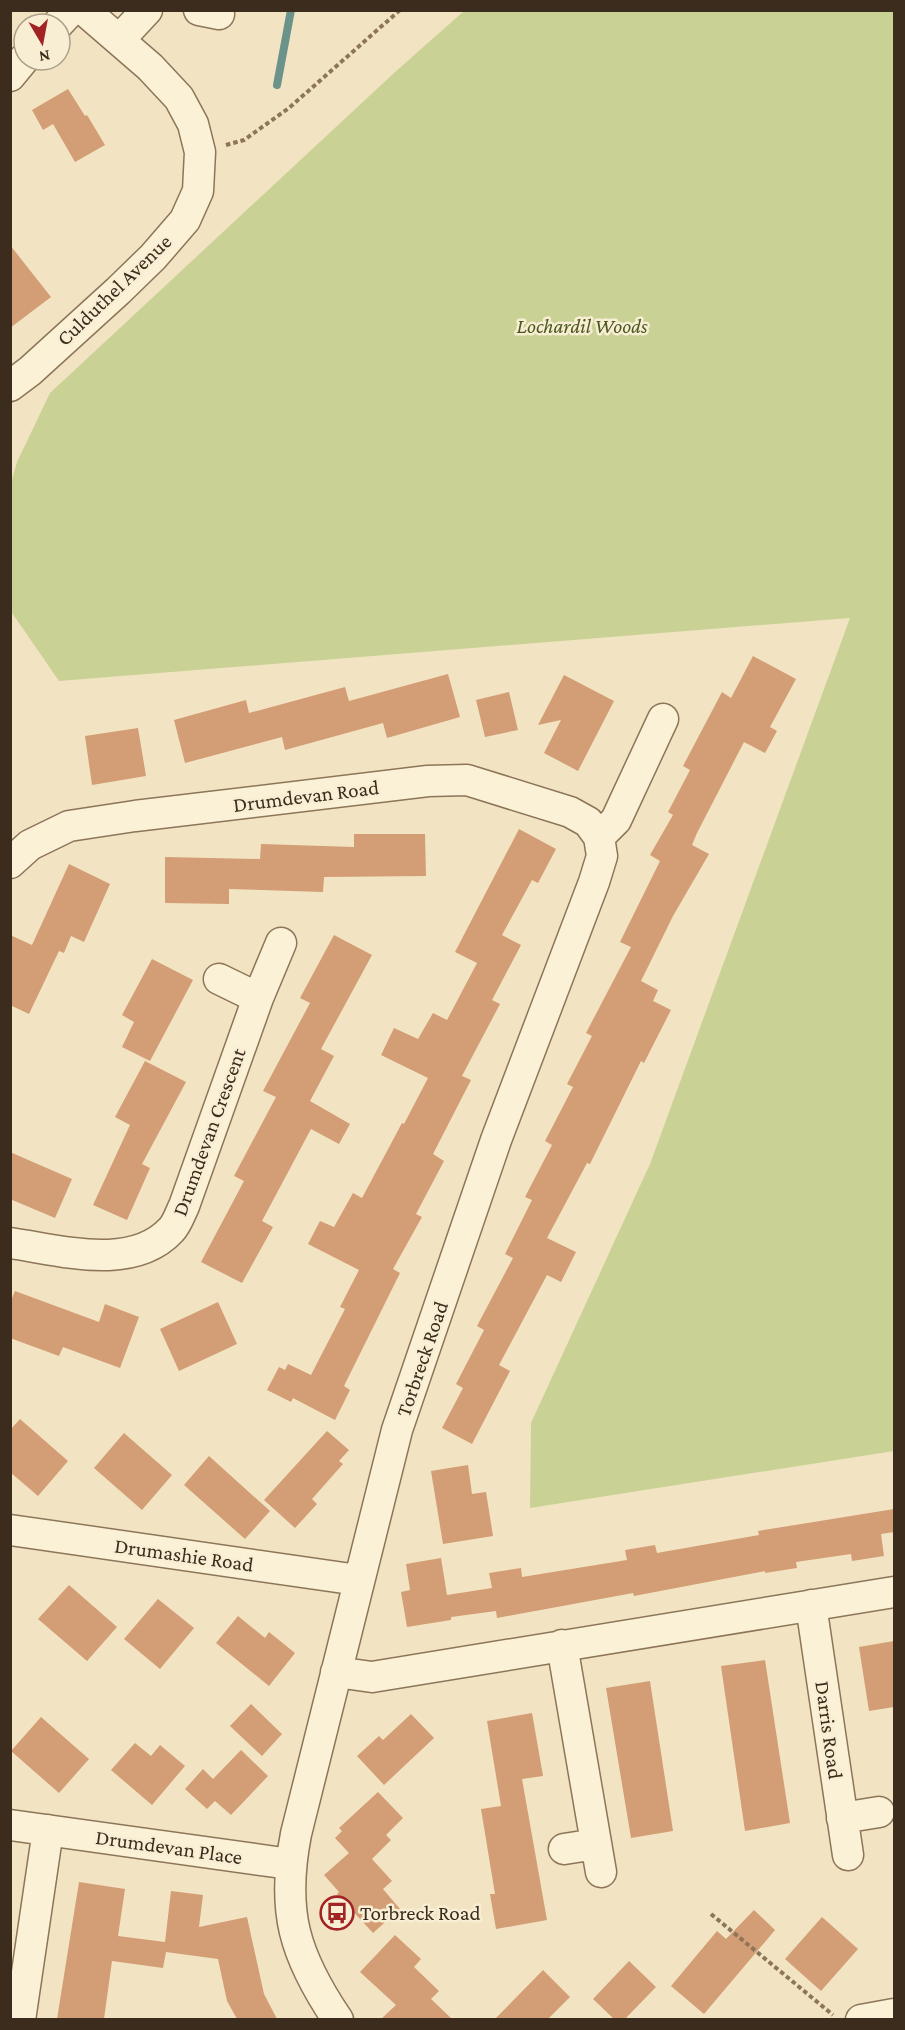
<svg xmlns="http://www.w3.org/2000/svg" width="905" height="2030" font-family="'Crimson Pro',serif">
<rect width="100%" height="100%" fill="#f2e4c2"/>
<!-- green -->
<path fill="#c9d195" d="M 465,10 L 894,11 L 894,1451 L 530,1508 L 531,1423 L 650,1164 L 850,618 L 59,681 L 10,610 L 11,483 L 17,462 L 50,393 L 394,73 Z"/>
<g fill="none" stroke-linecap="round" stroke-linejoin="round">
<!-- stream -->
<path stroke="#6b938a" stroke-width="8" d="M 277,85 L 291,10"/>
</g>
<!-- building -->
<path fill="#d39d75" d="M 68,89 L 85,116 L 87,115 L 105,145 L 75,162 L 53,124 L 43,130 L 32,110 Z
M 10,245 L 51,297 L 10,328 Z
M 753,656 L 796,679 L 770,727 L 777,731 L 765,753 L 744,742 L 697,833 L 692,845 L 709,854 L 673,916 L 641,981 L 658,990 L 653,1001 L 671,1010 L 644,1063 L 641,1061 L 590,1164 L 587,1163 L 547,1238 L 576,1252 L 561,1282 L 547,1275 L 499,1365 L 510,1371 L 472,1444 L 442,1428 L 463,1388 L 456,1384 L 484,1330 L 477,1326 L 513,1258 L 505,1254 L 532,1200 L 525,1197 L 552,1145 L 545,1141 L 573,1087 L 567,1084 L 592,1036 L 586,1033 L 631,947 L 620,942 L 660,861 L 650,855 L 673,815 L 668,812 L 690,770 L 683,766 L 722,692 L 731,698 Z
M 448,674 L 460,717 L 387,738 L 383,723 L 285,750 L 282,737 L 185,763 L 174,720 L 246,700 L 249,713 L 345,687 L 349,701 Z
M 564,675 L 614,701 L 578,771 L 544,753 L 561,720 L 538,725 Z
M 509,692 L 518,730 L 485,737 L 476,700 Z
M 138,728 L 146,776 L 92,785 L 85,736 Z
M 519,829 L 556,849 L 538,883 L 532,880 L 502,935 L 521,945 L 492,1000 L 500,1004 L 462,1076 L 471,1080 L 433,1154 L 444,1161 L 416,1214 L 422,1217 L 393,1269 L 400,1273 L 344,1386 L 350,1390 L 335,1420 L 293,1398 L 291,1402 L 267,1390 L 279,1367 L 285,1370 L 288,1364 L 311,1375 L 345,1309 L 340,1307 L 359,1270 L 308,1244 L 320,1221 L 334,1227 L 353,1193 L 362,1198 L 402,1123 L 404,1124 L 428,1078 L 381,1055 L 394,1028 L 418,1039 L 433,1013 L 447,1020 L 477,963 L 455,952 Z
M 354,834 L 425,834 L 426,876 L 324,877 L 323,892 L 229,889 L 229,904 L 165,903 L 165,857 L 260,859 L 261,844 L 354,847 Z
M 69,864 L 110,884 L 84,942 L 71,936 L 64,953 L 59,951 L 29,1014 L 10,1005 L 10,935 L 32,945 Z
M 334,935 L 372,955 L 321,1049 L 334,1056 L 310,1101 L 350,1124 L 339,1144 L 311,1129 L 262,1221 L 273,1227 L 242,1283 L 201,1262 L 244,1181 L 234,1176 L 276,1097 L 263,1091 L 310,1003 L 300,998 Z
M 152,959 L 193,980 L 150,1061 L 122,1047 L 134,1022 L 122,1015 Z
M 145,1061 L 186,1082 L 142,1164 L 150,1168 L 127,1220 L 93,1205 L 130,1125 L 115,1117 Z
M 10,1152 L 72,1179 L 55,1218 L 10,1199 Z
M 15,1291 L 99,1322 L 105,1304 L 139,1317 L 120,1368 L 63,1347 L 59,1356 L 10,1338 L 10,1303 Z
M 218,1302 L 237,1344 L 179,1371 L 160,1329 Z
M 20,1419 L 68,1461 L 38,1496 L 10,1472 L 10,1430 Z
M 327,1431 L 349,1450 L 339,1461 L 343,1464 L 312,1499 L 317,1504 L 295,1528 L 264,1500 Z
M 124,1433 L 172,1475 L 142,1510 L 94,1468 Z
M 209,1456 L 270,1511 L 245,1539 L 184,1485 Z
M 468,1465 L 472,1494 L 486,1492 L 493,1536 L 443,1544 L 431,1471 Z
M 894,1509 L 894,1532 L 881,1534 L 884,1556 L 852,1561 L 851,1554 L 796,1562 L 797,1568 L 765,1573 L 765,1571 L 634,1596 L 633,1593 L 497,1618 L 496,1611 L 451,1617 L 451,1620 L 407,1627 L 401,1592 L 410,1590 L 406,1564 L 441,1558 L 447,1595 L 492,1588 L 489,1573 L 521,1568 L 522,1577 L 627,1560 L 625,1550 L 655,1545 L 657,1553 L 759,1535 L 758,1531 Z
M 69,1585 L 117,1627 L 87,1661 L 38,1619 Z
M 158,1599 L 194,1628 L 160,1669 L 124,1639 Z
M 238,1616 L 265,1638 L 269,1632 L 295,1653 L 269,1686 L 216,1643 Z
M 894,1641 L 894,1707 L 869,1711 L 859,1647 Z
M 765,1660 L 790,1823 L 745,1831 L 721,1666 Z
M 650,1681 L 673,1831 L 631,1838 L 606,1688 Z
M 251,1704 L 282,1734 L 262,1756 L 230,1726 Z
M 532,1713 L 543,1776 L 522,1779 L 547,1920 L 496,1929 L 490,1894 L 495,1894 L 481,1809 L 501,1806 L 487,1721 Z
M 411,1714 L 434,1738 L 384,1785 L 357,1756 L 379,1736 L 383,1740 Z
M 41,1717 L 89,1759 L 59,1793 L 11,1751 Z
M 135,1743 L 151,1756 L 160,1745 L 185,1766 L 152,1805 L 111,1770 Z
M 241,1750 L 268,1776 L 231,1815 L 215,1801 L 207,1809 L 185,1789 L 203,1769 L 213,1779 Z
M 378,1792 L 403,1818 L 386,1835 L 391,1840 L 372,1859 L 392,1881 L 383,1889 L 400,1909 L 373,1933 L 337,1894 L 339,1892 L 324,1875 L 349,1853 L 335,1838 L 342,1831 L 339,1828 Z
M 79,1882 L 125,1889 L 118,1936 L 165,1942 L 171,1891 L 203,1895 L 199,1927 L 247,1917 L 264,1994 L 277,2019 L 237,2019 L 227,2001 L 218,1959 L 166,1952 L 163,1968 L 112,1961 L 104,2019 L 57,2019 Z
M 754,1910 L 775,1930 L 704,2014 L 671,1986 L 717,1931 L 726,1939 Z
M 822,1917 L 858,1949 L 821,1991 L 785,1959 Z
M 395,1935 L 421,1959 L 414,1967 L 439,1991 L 431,1999 L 452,2019 L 381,2019 L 396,2005 L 360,1972 Z
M 629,1961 L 656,1987 L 625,2019 L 614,2019 L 593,1999 Z
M 543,1970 L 570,1997 L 548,2019 L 495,2019 Z"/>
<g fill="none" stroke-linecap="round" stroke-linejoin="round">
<!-- minor casing -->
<g stroke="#8d7558" stroke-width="33">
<path id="minor" d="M 199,10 L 219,14
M 58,24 L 71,10
M 119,40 L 147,10
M 10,76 L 24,59
M 10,386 L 30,371 L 118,291 L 153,257 L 185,220 L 198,191 L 200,152 L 193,124 L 179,98 L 150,67 L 84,10
M 599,837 L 616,820 L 663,719
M 10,863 L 30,845 L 69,826 L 135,816 L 428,781 L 467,780 L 570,812 L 588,822 L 599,837 L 602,856 L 594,882 L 496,1140 L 397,1430 L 296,1834 C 281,1911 294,1955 338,2020
M 219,979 L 258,998
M 10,1243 C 60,1250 132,1272 171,1230 C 177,1224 180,1214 184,1206 L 258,998 L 281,943
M 10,1530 L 358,1580
M 811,1605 L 848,1855
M 562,1645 L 601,1872
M 336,1672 L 372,1677 L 894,1592
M 842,1818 L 879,1812
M 10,1825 L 290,1864
M 564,1849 L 596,1844
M 20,2020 L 48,1830
M 861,2020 L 894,2014"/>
</g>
<!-- path -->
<path stroke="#8d7558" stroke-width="4" stroke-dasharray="4.5 3" stroke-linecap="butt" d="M 226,145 L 244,140 L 289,108 L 400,10
M 711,1914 L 833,2015"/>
<!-- minor -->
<use href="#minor" stroke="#fbf1d7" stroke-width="30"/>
</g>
<!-- icons -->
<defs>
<g id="bus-ring" transform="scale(1.725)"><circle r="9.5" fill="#f8eed3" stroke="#a12323" stroke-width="1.5"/><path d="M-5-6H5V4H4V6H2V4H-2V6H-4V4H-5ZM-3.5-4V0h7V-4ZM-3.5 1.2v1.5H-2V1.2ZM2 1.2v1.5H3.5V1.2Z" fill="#a12323"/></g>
</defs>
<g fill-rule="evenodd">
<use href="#bus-ring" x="337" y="1913"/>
</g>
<g text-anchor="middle" stroke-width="5" stroke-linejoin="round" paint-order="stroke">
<!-- street labels -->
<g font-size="21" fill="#3c2c1d" stroke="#f8eed3">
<text transform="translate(114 290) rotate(-44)" y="7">Culduthel Avenue</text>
<text transform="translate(306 796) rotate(-7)" y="7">Drumdevan Road</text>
<text transform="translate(209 1132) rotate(-70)" y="7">Drumdevan Crescent</text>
<text transform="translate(422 1359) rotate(-71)" y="7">Torbreck Road</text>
<text transform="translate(184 1555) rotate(8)" y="7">Drumashie Road</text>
<text transform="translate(829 1730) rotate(82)" y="7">Darris Road</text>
<text transform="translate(169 1847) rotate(8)" y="7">Drumdevan Place</text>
</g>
<!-- park labels -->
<g font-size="21" font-style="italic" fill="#4b5a22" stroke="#f8eed3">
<text x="582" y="333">Lochardil Woods</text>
</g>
<!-- poi labels -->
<g font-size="21" fill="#3c2c1d" stroke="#f8eed3" text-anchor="start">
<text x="360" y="1920">Torbreck Road</text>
</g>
</g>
<!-- border -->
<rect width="905" height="2030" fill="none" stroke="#3c2c1d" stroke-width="24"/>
<!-- north arrow -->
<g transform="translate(42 42) rotate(170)"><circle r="28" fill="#f8eed3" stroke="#ada08a" stroke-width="1.5"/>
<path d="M0-4.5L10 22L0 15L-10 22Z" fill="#a12323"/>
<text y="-9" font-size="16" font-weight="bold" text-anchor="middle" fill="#3c2c1d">N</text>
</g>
</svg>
